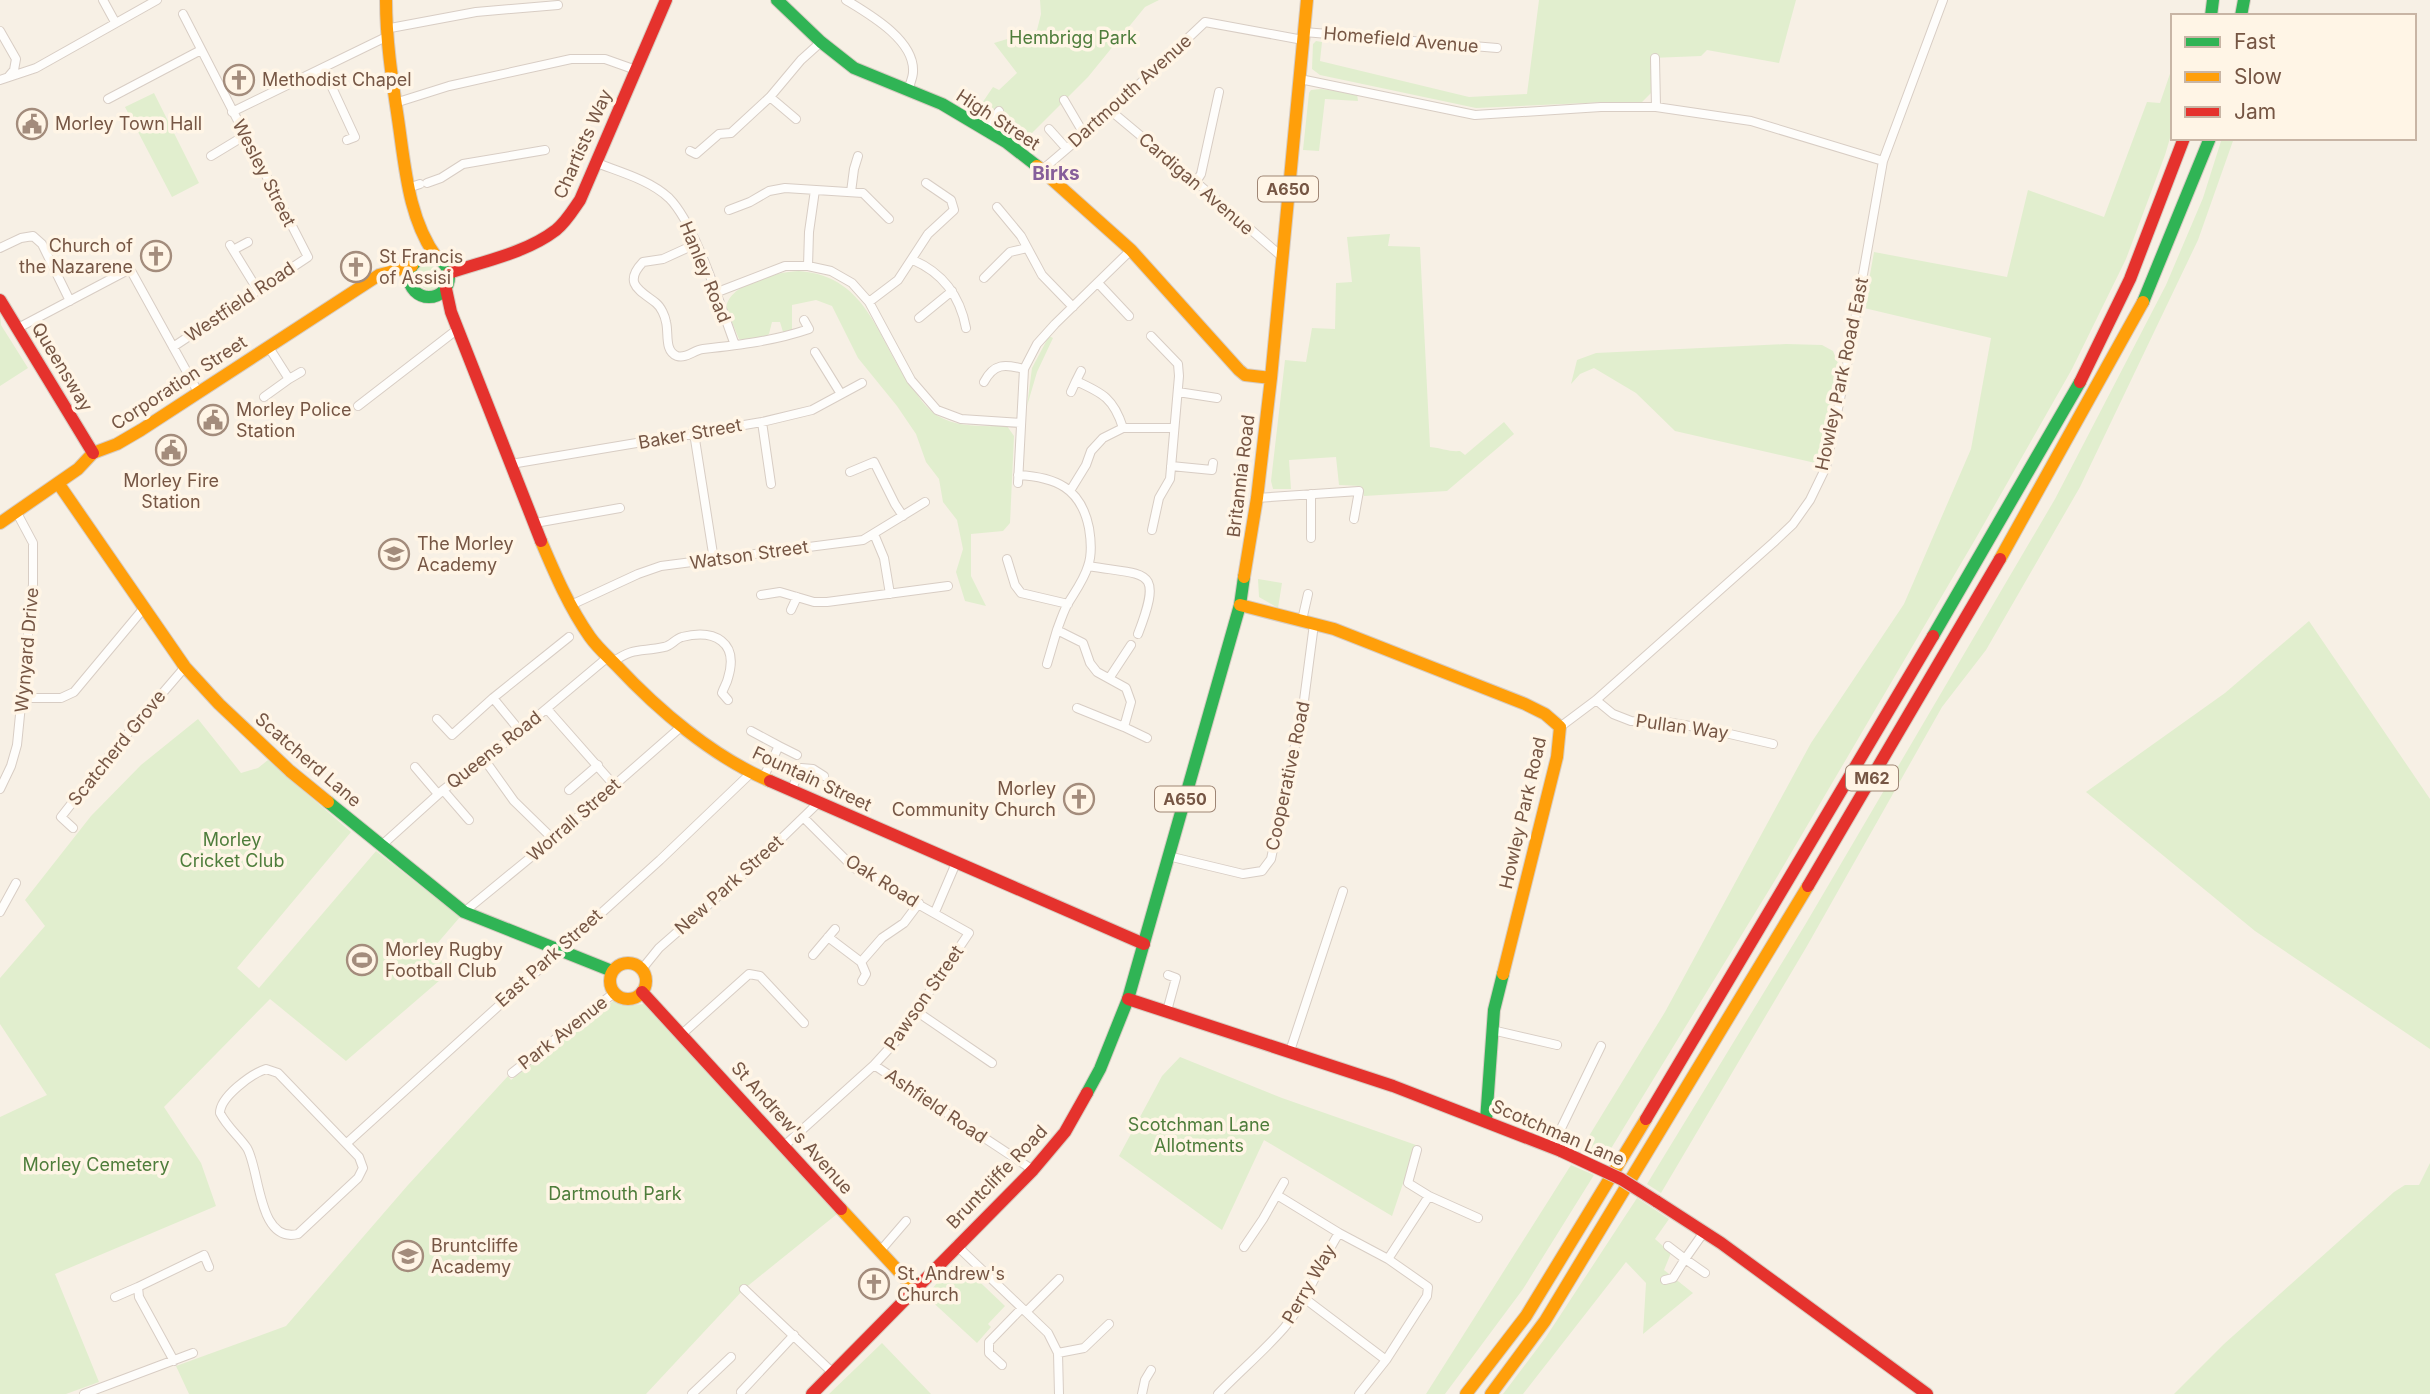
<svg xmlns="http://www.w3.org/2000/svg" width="2430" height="1394" font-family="Inter,sans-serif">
<rect width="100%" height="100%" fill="#f7f0e5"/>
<!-- green -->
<path fill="#e1eece" d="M 1040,0 L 1159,0 L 1145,7 L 1088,77 L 1024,141 L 978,109 L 993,87 L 999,90 L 1017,73 L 994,43 L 1037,30 L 1041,14 Z
M 1539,0 L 1796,0 L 1779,63 L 1707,50 L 1701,56 L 1651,58 L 1651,93 L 1640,104 L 1608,102 L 1476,108 L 1320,75 L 1312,69 L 1313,44 L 1316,41 L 1322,42 L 1320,61 L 1469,97 L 1527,94 Z
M 2173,65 L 2173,128 L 2165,155 L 2126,259 L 2072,369 L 1976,538 L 1777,877 L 1604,1160 L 1581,1149 L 1665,1012 L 1811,743 L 1904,604 L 1971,449 L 1991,338 L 1864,308 L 1874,252 L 2007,277 L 2028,190 L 2104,217 L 2147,102 L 2160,103 Z
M 1321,89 L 1357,94 L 1358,101 L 1325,99 L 1319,151 L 1303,150 L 1309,93 L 1311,90 Z
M 154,93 L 199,183 L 172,197 L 125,107 Z
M 2222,138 L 2234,138 L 2198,240 L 2080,487 L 1986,650 L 1942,707 L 1807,946 L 1661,1193 L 1647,1184 L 1805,925 L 2055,499 L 2166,285 L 2203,198 Z
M 1390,234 L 1388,246 L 1420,247 L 1430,447 C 1442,448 1449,452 1460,451 L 1465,455 L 1504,422 L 1514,434 L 1447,491 L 1364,496 L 1361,486 L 1339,485 L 1336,457 L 1289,460 L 1291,489 L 1273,489 L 1271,481 L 1285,360 L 1306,362 L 1312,328 L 1335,329 L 1336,283 L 1352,282 L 1347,237 Z
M 422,264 L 429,264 L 444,273 L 446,283 L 442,290 L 431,292 L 416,283 L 414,272 Z
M 799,271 C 871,276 878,345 916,393 C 922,402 929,410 938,416 C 959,428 985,426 1007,426 L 1014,436 L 1010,523 L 1003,531 L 971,534 L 971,576 L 986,606 L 965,601 L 956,572 L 963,549 L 957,520 L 943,502 L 939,479 L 926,462 L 916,434 L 897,406 L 858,358 L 832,306 L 816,300 L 792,305 L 792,332 L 783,332 L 780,322 L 772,322 L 769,334 C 762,339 748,342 739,339 L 726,308 C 729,283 777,272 799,271 Z
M 0,312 L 1,325 L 28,368 L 0,386 Z
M 1049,336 L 1053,338 L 1037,372 L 1027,406 L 1032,368 Z
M 1786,344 L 1822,345 L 1833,351 L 1839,366 L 1820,464 L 1675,431 L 1636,393 L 1594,368 L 1580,374 L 1571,384 L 1577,360 L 1596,353 Z
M 1258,579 L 1282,583 L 1278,608 L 1259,597 Z
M 2309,621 L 2430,799 L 2430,1049 L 2255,931 L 2086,792 L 2225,693 Z
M 198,719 L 241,773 L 258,768 L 268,760 L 351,832 L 237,968 L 259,988 L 376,851 L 460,917 L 429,953 L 454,968 L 346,1061 L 270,999 L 164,1107 L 201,1163 L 216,1206 L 55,1274 L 99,1382 L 66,1394 L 0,1394 L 0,1117 L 47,1095 L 0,1024 L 0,978 L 45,926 L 25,900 L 91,816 L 141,765 Z
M 616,999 L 633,1005 L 645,1004 L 837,1214 L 744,1289 L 646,1394 L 189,1394 L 176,1366 L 286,1326 L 408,1185 L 508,1076 L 511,1080 Z
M 1180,1057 L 1282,1098 L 1416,1145 L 1392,1216 L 1264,1140 L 1222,1230 L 1119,1156 L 1162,1076 Z
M 2430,1163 L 2430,1394 L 2174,1394 L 2224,1344 L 2394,1192 L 2405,1185 L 2419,1185 Z
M 1571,1165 L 1594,1175 L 1523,1289 L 1445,1394 L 1426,1394 Z
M 1637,1198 L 1669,1219 L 1655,1239 L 1671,1253 L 1664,1270 L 1693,1293 L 1643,1334 L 1646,1283 L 1626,1262 L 1523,1394 L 1503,1394 L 1546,1337 Z
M 954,1263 L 964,1267 L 1005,1306 L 988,1324 L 991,1327 L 977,1343 L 926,1296 Z
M 882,1343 L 931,1394 L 829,1394 Z"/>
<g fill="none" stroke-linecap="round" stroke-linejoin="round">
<!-- street casing -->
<g stroke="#d8cdc4" stroke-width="10">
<path id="street" d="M 103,0 L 115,22
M 846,0 C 869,14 915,40 913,72 C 913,77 910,83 909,88
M 385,29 L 476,12 L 558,5
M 0,31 L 16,59 L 14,70 L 9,76
M 1304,32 L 1497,48
M 1655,58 L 1656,107
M 323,68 L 355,137 L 347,140
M 1300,79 L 1475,115 L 1601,107 L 1656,107 L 1751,121 L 1883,161
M 0,80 L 36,68 L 157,0
M 770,97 L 796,119
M 108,99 L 201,50
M 1064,100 L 1084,134
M 395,103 L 449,86 L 571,59 L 605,59 L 636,70
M 1111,111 L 1196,182 L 1281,256
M 232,112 L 386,37
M 985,128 L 999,111
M 1049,129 L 1066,148
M 690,151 L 696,154 L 719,134 L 731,133 L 770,97 L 801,60 L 821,42
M 211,156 L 244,136
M 597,163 C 620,172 650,180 669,198 C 696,225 721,308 735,345
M 1042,170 L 1111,111 L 1205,22 L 1303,40
M 1196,182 L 1201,174 L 1219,92
M 427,183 L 441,178 L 463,164 L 545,150
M 408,188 L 420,184
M 851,192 L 854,169 L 858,156
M 997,207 L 1021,236 L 1042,275 L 1073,307
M 729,210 L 750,202 L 769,191 L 785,188 L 863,193 L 889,219
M 696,244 L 663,259 L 643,262 C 622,284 641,291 656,303 C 661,307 665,316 666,322 C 669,333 664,351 677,356 C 686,359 694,350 703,349 C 739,345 774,341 809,329 L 804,320
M 230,245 L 257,289
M 0,248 L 21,238 L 33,236 L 42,244 L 70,301
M 233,250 L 248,242
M 913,260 C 943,273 960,296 966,328
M 808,266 L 809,232 L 815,190
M 984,278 L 1010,252 L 1027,248
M 1098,283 L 1129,316
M 715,293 L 785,266 L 808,266 L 831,271 L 852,283 L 869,302 L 911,380 L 937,410 L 961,419 L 1020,423
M 869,302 L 898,280 L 928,234 L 954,210 L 951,200 L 926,183
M 919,318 L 952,291
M 18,328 L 130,269 L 198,392
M 1151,336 L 1178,364 L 1179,376 L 1170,479 L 1159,498 L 1152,530
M 173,347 L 308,257 L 183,14
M 815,352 L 841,394
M 1081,371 L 1076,381 C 1103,393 1114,399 1123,428
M 289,379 L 301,372
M 984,382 C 994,363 1005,364 1024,369
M 1071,392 L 1076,381
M 1178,392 L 1217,398
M 264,397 L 289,379 L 268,346
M 358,406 L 459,328
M 762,422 L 771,484
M 694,433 L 714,560
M 511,464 L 762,422 L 812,410 L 862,383
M 1171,466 L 1212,470 L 1213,463
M 850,472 L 874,462 L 895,504 L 903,516
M 1018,475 C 1056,477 1081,488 1089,528 C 1091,540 1092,555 1088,566 C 1084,580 1074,593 1067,605 C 1063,613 1060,622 1057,630 L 1083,643 L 1090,663 L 1097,672 L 1126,688 L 1131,702 L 1124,727 L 1077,708
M 1018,483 L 1024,369 L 1037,344 L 1055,324 L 1131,250
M 1070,491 L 1086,465 L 1091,451 L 1103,438 L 1123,428 L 1174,428
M 1311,494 L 1311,538
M 1257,498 L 1359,491 L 1354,519
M 535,523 L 620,508
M 874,534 L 884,558 L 890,594
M 1007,559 L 1015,585 L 1021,593 L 1068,604
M 1088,566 C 1147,576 1164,566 1138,634
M 761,595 L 780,592 L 814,602 L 827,602 L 948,586
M 571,605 L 638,574 L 661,566 L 863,540 L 925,502
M 791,610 L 797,597
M 1302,620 L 1308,594
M 613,662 C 633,647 641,652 664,647 C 671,646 675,639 682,637 C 715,629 739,642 728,678 C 727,683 724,687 722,693 L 728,700
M 1047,664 L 1057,630
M 1110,677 L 1131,645
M 23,698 L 61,698 L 74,692 L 144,608
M 493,698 L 520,731
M 1596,700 L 1613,714 L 1631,721 L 1666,722 L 1708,729 L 1773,744
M 547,709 L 614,785
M 437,719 L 452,735 L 493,698 L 569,637
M 1124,727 L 1147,738
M 1560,727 L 1596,700 L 1774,542 L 1793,524 L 1810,500 L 1826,467 L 1847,365 L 1883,161 L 1943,0
M 751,731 L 779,746
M 484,759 L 514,801 L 553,839
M 415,767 L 438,794
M 763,778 L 779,746 L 797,755
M 0,789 L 11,766 L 17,745 L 33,584 L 33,543 L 17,513
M 443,790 L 469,820
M 569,790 L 598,765
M 791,791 L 801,768 L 813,769 L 824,776
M 73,828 L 61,817 L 117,746 L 185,667
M 382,845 L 443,790 L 515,735 L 608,657
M 1168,856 L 1243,874 L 1262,871 L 1271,859 L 1303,708 L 1314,624
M 0,912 L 16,883
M 464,912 L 553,839 L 682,726
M 935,912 L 956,863
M 828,937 L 861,962 L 866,974 L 862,981
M 813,955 L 835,929
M 861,962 L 882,938 L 904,923 L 919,903
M 642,969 L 659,948 L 756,863 L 818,803
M 916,1011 L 992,1063
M 1167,1011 L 1176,978 L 1168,975
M 1492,1030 L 1557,1045
M 682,1034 L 749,974 L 760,976 L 804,1023
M 1290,1051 L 1343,891
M 874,1065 L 1033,1170
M 266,1069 L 278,1073 L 359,1157 L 363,1168 L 358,1178 L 298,1234 C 258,1244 260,1170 247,1148 C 239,1136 227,1127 220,1113 C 220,1097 251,1074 266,1069 Z
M 512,1073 L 614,993
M 347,1143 L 660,860 L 751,773
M 784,1146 L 874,1065 L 896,1041 L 969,933 L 854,868 L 804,818
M 1552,1147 L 1601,1046
M 1417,1150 L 1408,1183 L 1429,1196 L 1478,1218
M 1277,1195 L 1339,1233 L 1388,1259 L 1428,1287 L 1427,1296 L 1386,1360 L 1359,1394
M 956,1245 L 1048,1333 L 1058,1353 L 1059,1394
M 1668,1246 L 1685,1259 L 1704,1232
M 1244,1247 L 1263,1219 L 1284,1182
M 881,1250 L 906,1221
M 1388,1259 L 1429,1196
M 1665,1280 L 1673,1278 L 1685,1259 L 1705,1273
M 744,1289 L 833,1373
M 115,1297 L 138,1287
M 1304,1298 L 1386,1360
M 1026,1312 L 1059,1279
M 1058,1353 L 1084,1348 L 1109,1324
M 174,1361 L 139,1297 L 138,1287 L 204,1255 L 209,1267
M 1002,1365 L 989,1353 L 989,1342 L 1022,1308
M 741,1392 L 794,1335
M 84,1394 L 193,1353
M 692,1394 L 731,1357
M 1142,1394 L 1145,1380 L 1151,1370
M 1218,1394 C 1239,1372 1264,1351 1284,1328 C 1307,1301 1320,1263 1339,1233"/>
</g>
<!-- fast casing -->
<g stroke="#d7ccc2" stroke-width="14">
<path id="fast" d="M 777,0 L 821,42 L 854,68 L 942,104 L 1006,142 L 1037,166
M 2211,16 L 2213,0
M 2241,16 L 2244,0
M409 277a20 20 0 1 1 40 0a20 20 0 1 1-40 0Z
M 2143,302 L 2210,138
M 1933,636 L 2080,382
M 328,802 L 464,912 L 612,971
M 1087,1093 L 1100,1069 L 1128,999 L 1240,605 L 1244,577
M 1486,1121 L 1494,1010 L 1503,974"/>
</g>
<!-- slow casing -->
<g stroke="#d7ccc2" stroke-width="14">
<path id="slow" d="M 386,0 C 386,40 392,79 398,119 C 405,166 408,219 437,258
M 1037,166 L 1131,250 L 1239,370 L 1245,375 L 1271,378
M 58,483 L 185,667 L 219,704 L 290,771 L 328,802
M 0,523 L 78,469 L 93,453 L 117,444 L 141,430 L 379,275 L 412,266
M 541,541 C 555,574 569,607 590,637 C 597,647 607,656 616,665 C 658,710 713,757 770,781
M 2000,559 L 2143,302
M 1244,577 L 1257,498 L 1271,378 L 1307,0
M 1240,605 L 1334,629 L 1525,704 L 1545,714 L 1560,727 L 1557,757 L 1503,974
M610 981a18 18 0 1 1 36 0a18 18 0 1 1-36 0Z
M 841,1209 L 915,1289
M 1466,1394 L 1526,1316 L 1646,1119
M 1491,1394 L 1545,1321 L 1808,886"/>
</g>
<!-- jam casing -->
<g stroke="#d7ccc2" stroke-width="14">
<path id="jam" d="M 449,273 C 484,261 526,253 556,230 C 566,222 573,210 580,200 L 666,0
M 446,289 L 451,312 L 541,541
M 0,300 L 93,453
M 2080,382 L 2130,279 L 2184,138
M 770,781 L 1144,944
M 1808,886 L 2000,559
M 642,992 L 841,1209
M 1128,999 L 1393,1086 L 1561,1151
M 1646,1119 L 1933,636
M 1656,1201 L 1721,1243 L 1927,1394
M 812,1394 L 1033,1170 L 1065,1132 L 1087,1093"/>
</g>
<!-- street -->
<use href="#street" stroke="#fefdfb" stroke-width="8"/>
<!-- fast -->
<use href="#fast" stroke="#30b455" stroke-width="12"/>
<!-- slow -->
<use href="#slow" stroke="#ff9f0a" stroke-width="12"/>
<!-- jam -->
<use href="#jam" stroke="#e5322d" stroke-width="12"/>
<!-- jam-bridge casing -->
<g stroke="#d7ccc2" stroke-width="14" stroke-linecap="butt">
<path id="jam-bridge" d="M 1561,1151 L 1621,1179 L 1656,1201"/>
</g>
<!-- jam-bridge -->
<use href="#jam-bridge" stroke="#e5322d" stroke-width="12"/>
</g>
<!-- icons -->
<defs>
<g id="church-ring" transform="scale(1.575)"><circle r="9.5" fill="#fff5e6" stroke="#a38c7c" stroke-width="1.5"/><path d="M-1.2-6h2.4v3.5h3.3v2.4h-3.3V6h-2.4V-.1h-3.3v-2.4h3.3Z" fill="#a38c7c"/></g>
<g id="civic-ring" transform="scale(1.575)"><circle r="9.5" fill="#fff5e6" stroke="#a38c7c" stroke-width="1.5"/><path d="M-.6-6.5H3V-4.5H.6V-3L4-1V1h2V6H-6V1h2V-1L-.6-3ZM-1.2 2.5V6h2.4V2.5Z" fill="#a38c7c"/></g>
<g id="school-ring" transform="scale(1.575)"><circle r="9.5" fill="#fff5e6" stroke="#a38c7c" stroke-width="1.5"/><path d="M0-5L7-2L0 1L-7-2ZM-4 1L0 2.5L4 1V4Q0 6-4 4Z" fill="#a38c7c"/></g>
<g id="stadium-ring" transform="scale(1.575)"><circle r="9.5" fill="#fff5e6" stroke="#a38c7c" stroke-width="1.5"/><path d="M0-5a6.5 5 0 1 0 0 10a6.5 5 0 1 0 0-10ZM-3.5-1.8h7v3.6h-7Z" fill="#a38c7c"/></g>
</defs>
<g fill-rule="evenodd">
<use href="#church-ring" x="239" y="80"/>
<use href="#civic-ring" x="32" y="124"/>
<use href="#church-ring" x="156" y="256"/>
<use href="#church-ring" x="356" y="267"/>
<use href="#civic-ring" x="213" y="420"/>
<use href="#civic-ring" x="171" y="450"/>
<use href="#school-ring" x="394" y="554"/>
<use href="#church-ring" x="1079" y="799"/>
<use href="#stadium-ring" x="362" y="960"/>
<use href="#school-ring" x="408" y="1256"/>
<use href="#church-ring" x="874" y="1284"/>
</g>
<g text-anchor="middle" stroke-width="7" stroke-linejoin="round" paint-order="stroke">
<!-- shield labels -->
<g fill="#fff5e6" stroke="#9f8675" stroke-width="2">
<rect x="1258" y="176.5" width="60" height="25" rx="5"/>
<rect x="1846" y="765.5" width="52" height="25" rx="5"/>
<rect x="1155" y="786.5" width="60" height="25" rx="5"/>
</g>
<g font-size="16" font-weight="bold" fill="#765644">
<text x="1288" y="195">A650</text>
<text x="1872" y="784">M62</text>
<text x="1185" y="805">A650</text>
</g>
<!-- park labels -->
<g font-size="18" fill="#4e7d3b" stroke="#fff5e6">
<text x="1073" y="44">Hembrigg Park</text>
<text x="232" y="846">Morley<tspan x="232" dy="21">Cricket Club</tspan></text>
<text x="1199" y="1131">Scotchman Lane<tspan x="1199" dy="21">Allotments</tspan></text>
<text x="96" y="1171">Morley Cemetery</text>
<text x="615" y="1200">Dartmouth Park</text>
</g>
<!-- street labels -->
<g font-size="18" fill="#765644" stroke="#fff5e6">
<text transform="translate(1401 40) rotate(5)" y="6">Homefield Avenue</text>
<text transform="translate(1130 91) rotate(-42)" y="6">Dartmouth Avenue</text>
<text transform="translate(998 120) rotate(33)" y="6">High Street</text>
<text transform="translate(583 144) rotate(-66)" y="6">Chartists Way</text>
<text transform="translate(264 173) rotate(63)" y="6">Wesley Street</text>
<text transform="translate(1196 184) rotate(41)" y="6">Cardigan Avenue</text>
<text transform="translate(705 272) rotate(68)" y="6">Hanley Road</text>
<text transform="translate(240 302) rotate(-34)" y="6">Westfield Road</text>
<text transform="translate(62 367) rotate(59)" y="6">Queensway</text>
<text transform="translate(1842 374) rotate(-78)" y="6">Howley Park Road East</text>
<text transform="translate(179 383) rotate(-33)" y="6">Corporation Street</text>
<text transform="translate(690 434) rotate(-10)" y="6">Baker Street</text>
<text transform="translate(1241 476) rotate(-83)" y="6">Britannia Road</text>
<text transform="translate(749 555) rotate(-8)" y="6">Watson Street</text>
<text transform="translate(27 650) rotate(-85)" y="6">Wynyard Drive</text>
<text transform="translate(1682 727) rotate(8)" y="6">Pullan Way</text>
<text transform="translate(117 748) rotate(-51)" y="6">Scatcherd Grove</text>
<text transform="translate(494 750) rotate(-38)" y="6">Queens Road</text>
<text transform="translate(308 760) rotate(41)" y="6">Scatcherd Lane</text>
<text transform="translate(1288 776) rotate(-78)" y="6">Cooperative Road</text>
<text transform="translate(812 779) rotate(25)" y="6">Fountain Street</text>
<text transform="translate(1523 813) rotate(-77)" y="6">Howley Park Road</text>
<text transform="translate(574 820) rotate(-41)" y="6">Worrall Street</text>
<text transform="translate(882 881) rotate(32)" y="6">Oak Road</text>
<text transform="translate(729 885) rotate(-42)" y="6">New Park Street</text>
<text transform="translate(549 958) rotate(-42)" y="6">East Park Street</text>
<text transform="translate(924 998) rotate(-55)" y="6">Pawson Street</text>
<text transform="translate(563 1033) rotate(-38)" y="6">Park Avenue</text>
<text transform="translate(936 1106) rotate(34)" y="6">Ashfield Road</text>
<text transform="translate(792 1128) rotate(48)" y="6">St Andrew's Avenue</text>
<text transform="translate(1558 1133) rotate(23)" y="6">Scotchman Lane</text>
<text transform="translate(997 1177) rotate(-46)" y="6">Bruntcliffe Road</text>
<text transform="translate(1309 1284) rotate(-60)" y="6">Perry Way</text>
</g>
<!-- poi labels -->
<g font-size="18" fill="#765644" stroke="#fff5e6" text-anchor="start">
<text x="262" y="86">Methodist Chapel</text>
<text x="55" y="130">Morley Town Hall</text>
<text x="133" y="252" text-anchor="end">Church of<tspan x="133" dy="21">the Nazarene</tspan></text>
<text x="379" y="263">St Francis<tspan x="379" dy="21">of Assisi</tspan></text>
<text x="236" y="416">Morley Police<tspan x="236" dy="21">Station</tspan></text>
<text x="171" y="487" text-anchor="middle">Morley Fire<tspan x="171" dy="21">Station</tspan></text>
<text x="417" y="550">The Morley<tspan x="417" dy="21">Academy</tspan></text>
<text x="1056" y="795" text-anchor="end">Morley<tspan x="1056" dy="21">Community Church</tspan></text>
<text x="385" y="956">Morley Rugby<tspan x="385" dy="21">Football Club</tspan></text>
<text x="431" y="1252">Bruntcliffe<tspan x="431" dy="21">Academy</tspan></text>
<text x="897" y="1280">St. Andrew's<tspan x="897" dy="21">Church</tspan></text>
</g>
<!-- neighbourhood labels -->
<g font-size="19" font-weight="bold" fill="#875f9a" stroke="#fff5e6">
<text x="1056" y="180">Birks</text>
</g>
</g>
<!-- legend -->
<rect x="2171" y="14" width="245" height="126" fill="#fff5e6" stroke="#c8b5a5" stroke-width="2"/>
<rect x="2185" y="37" width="35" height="10" fill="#30b455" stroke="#c8b5a5" stroke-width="2"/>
<text x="2234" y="49" font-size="21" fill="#765644">Fast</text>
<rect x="2185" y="72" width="35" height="10" fill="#ff9f0a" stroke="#c8b5a5" stroke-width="2"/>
<text x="2234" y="84" font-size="21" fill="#765644">Slow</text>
<rect x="2185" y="107" width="35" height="10" fill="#e5322d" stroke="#c8b5a5" stroke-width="2"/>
<text x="2234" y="119" font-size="21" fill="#765644">Jam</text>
</svg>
